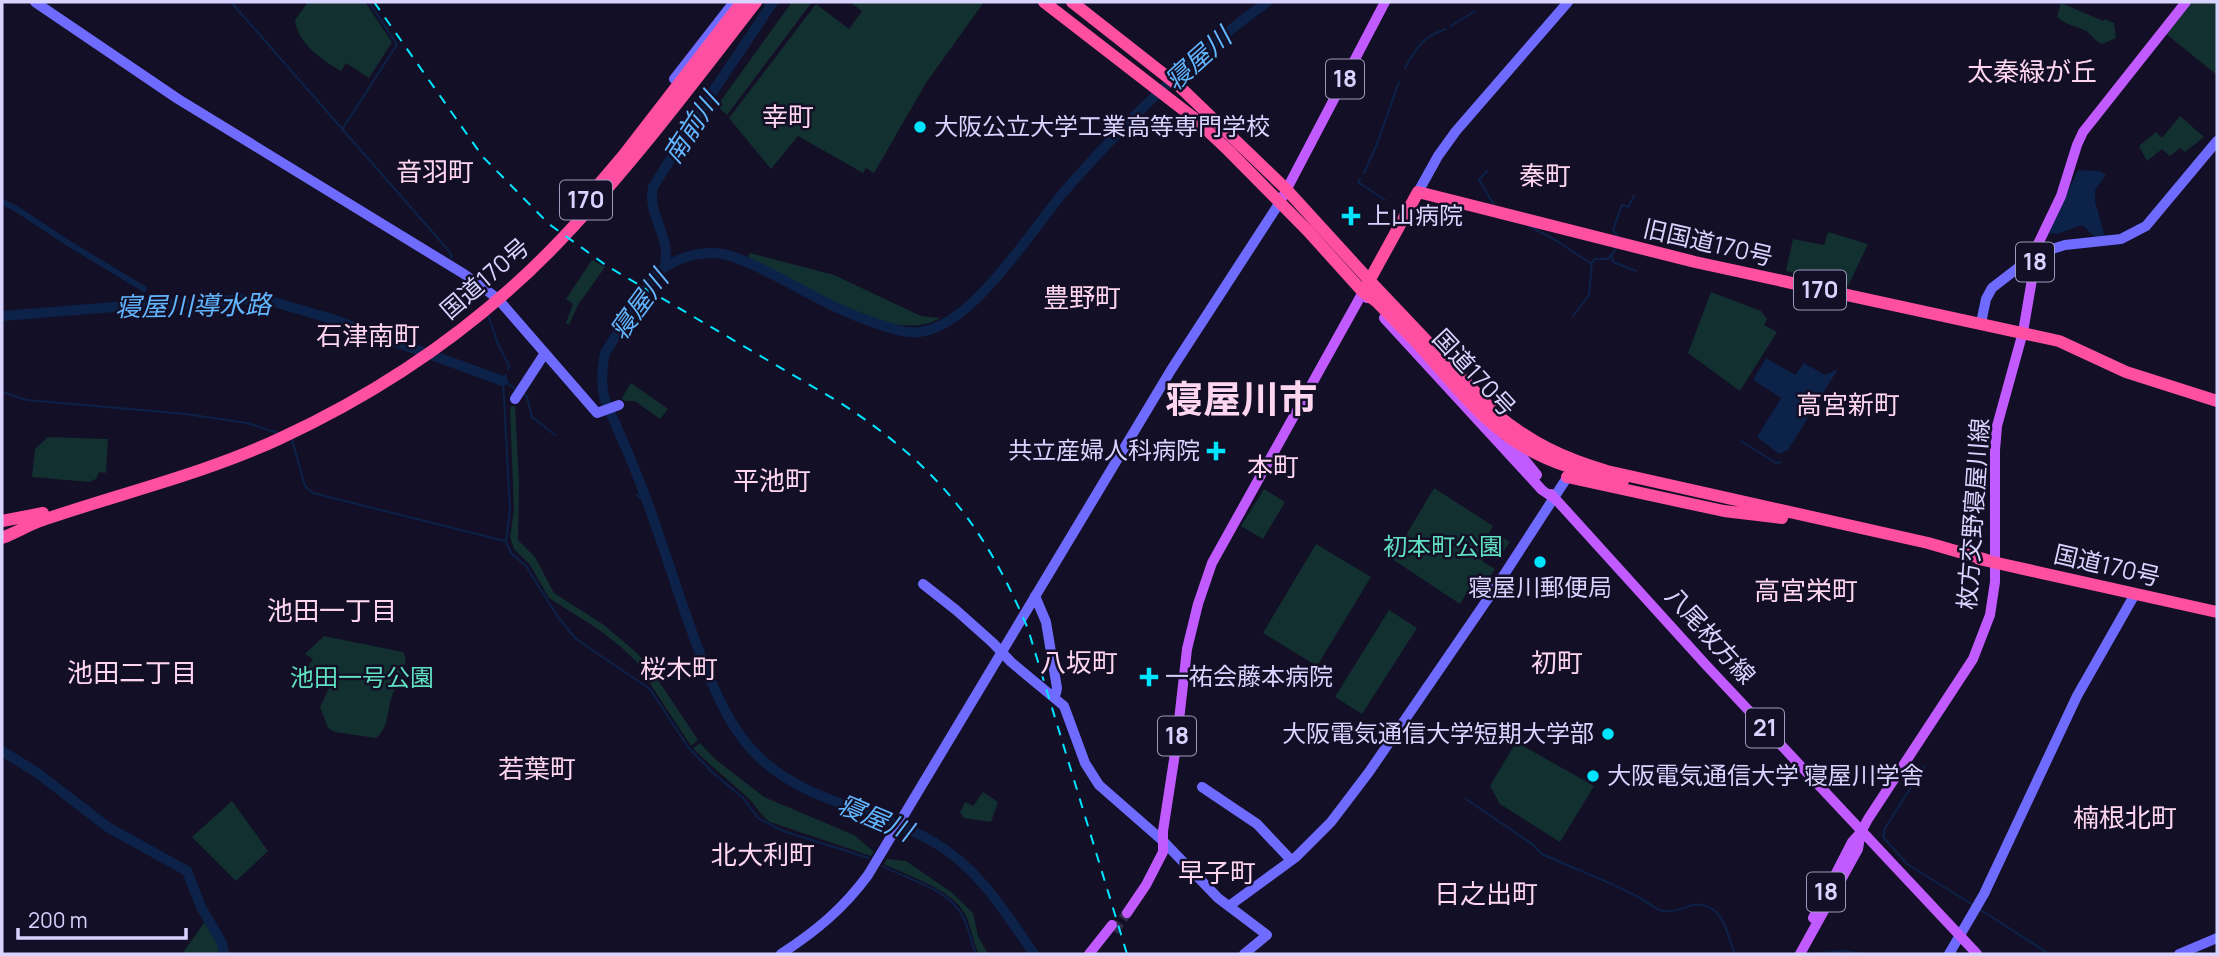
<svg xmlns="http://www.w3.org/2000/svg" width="2219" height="956" font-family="Manrope,'Noto Sans JP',sans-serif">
<rect width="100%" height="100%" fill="#130f26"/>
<!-- green -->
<path fill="#12302f" d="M 308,2 L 365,2 L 392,42 L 369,78 L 346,63 L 341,71 C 322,60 297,43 295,20 Z
M 792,2 L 812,2 L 727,115 L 717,106 Z
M 850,2 L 984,2 L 926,83 L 874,173 L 866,168 L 863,173 L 798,136 L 771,169 L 729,118 L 816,4 L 849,29 L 862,11 Z
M 2192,2 L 2217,2 L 2217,75 L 2166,34 Z
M 2061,3 L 2103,21 L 2105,19 L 2114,23 L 2116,38 L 2102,44 C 2094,41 2091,33 2084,30 C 2072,25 2067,25 2057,17 Z
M 2180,116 L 2204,137 L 2185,152 L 2180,148 L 2170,156 L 2162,149 L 2147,161 L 2139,146 L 2156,132 L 2162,138 Z
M 1828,232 L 1868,244 L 1848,286 L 1786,271 L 1793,239 L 1824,245 Z
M 750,253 L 834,275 L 921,316 L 940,318 C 893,348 791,281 748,257 Z
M 592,260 L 605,267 L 578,305 L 569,325 L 566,323 L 573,304 L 566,299 Z
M 1711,292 L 1761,311 L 1767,319 L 1764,325 L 1777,332 L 1740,391 L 1688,353 Z
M 631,383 L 668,409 L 660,419 L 635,401 L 624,401 L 622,398 Z
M 515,406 L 519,482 L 518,540 L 535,557 L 554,593 L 604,625 L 637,653 L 650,668 L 698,740 L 691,746 L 651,685 L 646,671 L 620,646 L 598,629 L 549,598 L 530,565 L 514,549 L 510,537 L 514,510 L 510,407 Z
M 48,437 L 108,439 L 106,473 L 99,472 L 96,479 L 89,482 L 32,477 L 35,449 Z
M 1434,488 L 1493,526 L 1488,535 L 1496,541 L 1500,536 L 1510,542 L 1498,559 L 1487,553 L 1482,561 L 1495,569 L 1479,592 L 1470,587 L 1460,604 L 1392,559 Z
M 1264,489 L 1285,502 L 1263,539 L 1241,526 Z
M 1316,544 L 1371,577 L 1317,666 L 1263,633 Z
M 1389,610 L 1417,628 L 1362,714 L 1335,697 Z
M 324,636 L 403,652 C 406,658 406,657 405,663 C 403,675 396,685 392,696 C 387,710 389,728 376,738 L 335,732 L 328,728 L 320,707 L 330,686 L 305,671 L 313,659 L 305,654 Z
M 1516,742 L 1594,786 L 1560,842 L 1500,804 L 1490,786 Z
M 700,743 L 715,759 L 764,797 L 854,835 L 874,852 L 871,856 L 770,822 C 760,815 756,805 747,797 C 729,780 710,766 693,748 Z
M 983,792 L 998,802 L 991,822 L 964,818 L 960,812 L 965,802 L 973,806 Z
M 232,801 L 268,851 L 236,881 L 192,837 Z
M 887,859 L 906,861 L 951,892 L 973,913 L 978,936 L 988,954 L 979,954 C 973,942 972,930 967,918 C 955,889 909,877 884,864 Z
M 206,920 L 220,941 L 222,954 L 182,954 Z"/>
<!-- water -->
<path fill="#0c2248" d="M 2078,170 L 2100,171 L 2106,175 L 2095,190 L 2095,201 L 2105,237 L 2095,237 L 2082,225 L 2057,234 L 2048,233 Z
M 1766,358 L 1795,375 L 1804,363 L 1825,375 L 1838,369 L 1788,450 L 1779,454 L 1757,437 L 1781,398 L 1753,380 Z"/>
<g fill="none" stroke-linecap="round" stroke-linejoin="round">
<!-- stream -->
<path stroke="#0c2248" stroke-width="2" d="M 231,2 L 449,251 L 452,258
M 1451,26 L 1475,11
M 1405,68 C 1417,46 1423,37 1446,29
M 343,128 L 396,46 L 396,43 L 369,2
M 1487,171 L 1479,180 L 1494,205
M 1364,173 L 1377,144 L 1399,82
M 1360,179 L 1358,182 L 1385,200
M 1529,226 L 1557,241 L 1590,263
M 1619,238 L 1613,230 L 1622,205 L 1628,207 L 1634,196
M 1612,256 L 1613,262 L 1636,271
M 488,315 L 498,344 L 509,366 L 508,369
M 1573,316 L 1589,295 L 1592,262 L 1595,259 L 1608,259 L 1616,249
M 506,375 L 503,381 L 510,509 L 506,542 L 511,553 L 526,566 L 558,617 L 576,639 L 650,689 L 688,747 L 712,772 L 743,798 L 758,818 L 783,831 L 869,858
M 504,381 L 517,390
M 2,392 L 27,400 L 186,414 L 247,423 L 278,433
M 525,395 L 527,397 L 532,417 L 555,435
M 292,440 L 305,486 L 313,493 L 505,541
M 1741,441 L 1776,463 L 1781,462
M 637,495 L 648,503
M 1924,767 L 1885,828 L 1883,837 L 1907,864 L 1973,905
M 1466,799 L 1532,844 L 1542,854 C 1574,869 1609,881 1640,898 C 1648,902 1655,910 1664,911 C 1683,914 1694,895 1715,911 C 1726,920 1729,941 1735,954
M 883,866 C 909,881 948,887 963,917 C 969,928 971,942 976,954
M 1981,910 L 2049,954
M 1811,954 L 1843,951 L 1864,954"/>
<!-- canal -->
<path stroke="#0c2248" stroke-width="6" d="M 2,202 L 15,208 L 68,243 L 144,289"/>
<!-- river -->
<path stroke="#0c2248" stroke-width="10" d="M 665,265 C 671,234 647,217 653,187 L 712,93 L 773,2
M 2,316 L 139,305 L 188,304 L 241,299 L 274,302 L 332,319 L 503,381
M 2,751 L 36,772 L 109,828 L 187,871 L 201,907 L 222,943 L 224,954
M 1034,954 C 1005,912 978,867 932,841 C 874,808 800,802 753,751 C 728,724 716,693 702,659 C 682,608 667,555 648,504 C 639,479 629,454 618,430 C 614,419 606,407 604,396 C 601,382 602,367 605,353 L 655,275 C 672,259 700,250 723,254 C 739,257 753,265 768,272 C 804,290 839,312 878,324 C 890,328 906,334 920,332 C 976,324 1033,226 1069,186 C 1128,119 1195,54 1267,2"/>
<!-- primary-tunnel -->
<path stroke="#312d47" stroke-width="10" stroke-dasharray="10 5" stroke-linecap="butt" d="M 1114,931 L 1127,913"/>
<!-- secondary -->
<path stroke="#6f6bff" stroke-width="10" d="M 35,2 L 178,99 L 464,274 L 497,298 L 597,413 L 619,405
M 674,79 L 734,2
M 1418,192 L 1438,156 L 1456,131 L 1568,2
M 1981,323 L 1986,299 L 1992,288 L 2036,254 L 2065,245 L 2121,239 L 2146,226 L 2217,141
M 515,399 L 545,353
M 923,584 L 956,610 L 993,643 L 1011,662 L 1064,706 L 1085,763 L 1099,785 L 1163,841 L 1218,898 L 1267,935 L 1244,954
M 1035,596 L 1046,622 L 1057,688 L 1056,693 L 1052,695
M 1202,787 L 1257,824 L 1291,860
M 1229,906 L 1296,857 L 1331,822 L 1369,772 L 1498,584 L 1570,473
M 781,954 C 816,931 843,909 868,875 L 1171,370 L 1280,202
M 1949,954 L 1984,894 L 2077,696 L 2135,594
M 2179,954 L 2217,938"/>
<!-- primary -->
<path stroke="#c25bff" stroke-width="10" d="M 1280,202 L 1385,2
M 1384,318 L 1542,490 L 1555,499
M 1508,439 L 1537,475
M 1551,494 L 1706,665 L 1977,954
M 1127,913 L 1146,885 L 1163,852 L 1163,831 L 1176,747 L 1187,649 L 1198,604 L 1212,563 L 1363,292 L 1367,298
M 1813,918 L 1852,842 L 1861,832
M 1089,954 L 1112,925
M 1800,954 L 1858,849 L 1861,832 L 1868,819 L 1973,659 L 1990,615 L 1995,582 L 1995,450 L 1997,426 L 2023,332 L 2038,244 L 2061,196 L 2077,145 L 2083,132 L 2186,2"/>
<!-- highway -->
<path stroke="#ff4fa3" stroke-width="12" d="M 1044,2 L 1194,118 L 1229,151 L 1308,231 L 1363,292 L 1376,301 L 1418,344 L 1446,376
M 1072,2 L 1180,87 L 1286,189 L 1369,280 L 1495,413 C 1531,443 1563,458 1607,471 L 1928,543 L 1987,560
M 577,210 L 623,156 L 742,2
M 1363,292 L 1418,192 L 1695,262 L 2059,341 L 2126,372 L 2217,401
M 1567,477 L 1724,511 L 1782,518
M 2,521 L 43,513
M 2,538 C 15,533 27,526 40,521 C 121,493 204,474 281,438 C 380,392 473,329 550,251 C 626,173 690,87 756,2
M 1979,559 L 2217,612"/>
<!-- rail -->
<path stroke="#00e5ff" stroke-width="2" stroke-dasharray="10 9" stroke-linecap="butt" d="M 374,2 L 483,157 L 549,224 L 607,266 L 839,402 C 935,464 984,524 1028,629 L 1127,954"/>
<!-- highway-bridge -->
<path stroke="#ff4fa3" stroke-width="12" d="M 1446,376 C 1503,442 1537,463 1623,481"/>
</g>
<!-- markers -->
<g fill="#00e5ff" stroke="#130f26" stroke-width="2.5">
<circle cx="920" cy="127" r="7"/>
<path d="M1347.5 205.5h7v7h7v7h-7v7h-7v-7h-7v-7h7z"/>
<path d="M1212.5 440.5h7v7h7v7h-7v7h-7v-7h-7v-7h7z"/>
<circle cx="1540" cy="562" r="7"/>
<path d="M1145.5 666.5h7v7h7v7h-7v7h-7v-7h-7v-7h7z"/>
<circle cx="1608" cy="734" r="7"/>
<circle cx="1593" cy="776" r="7"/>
</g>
<g text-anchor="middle" stroke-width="5" stroke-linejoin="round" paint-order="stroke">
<!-- shield labels -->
<g fill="#130f26" stroke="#9e99be" stroke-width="2">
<rect x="1326" y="59.5" width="38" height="39" rx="5"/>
<rect x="560" y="180.5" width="52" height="39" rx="5"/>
<rect x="2016" y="242.5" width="38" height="39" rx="5"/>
<rect x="1794" y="270.5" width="52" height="39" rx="5"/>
<rect x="1746" y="708.5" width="38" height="39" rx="5"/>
<rect x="1158" y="716.5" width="38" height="39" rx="5"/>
<rect x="1807" y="872.5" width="38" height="39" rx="5"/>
</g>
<g font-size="23" font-weight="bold" fill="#d9d4ff">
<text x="1345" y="87">18</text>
<text x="586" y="208">170</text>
<text x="2035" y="270">18</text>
<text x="1820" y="298">170</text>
<text x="1765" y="736">21</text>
<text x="1177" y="744">18</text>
<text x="1826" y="900">18</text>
</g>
<!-- poi labels -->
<g font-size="24" fill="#d9d4ff" stroke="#130f26" text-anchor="start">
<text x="934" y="135">大阪公立大学工業高等専門学校</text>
<text x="1367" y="224">上山病院</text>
<text x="1200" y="459" text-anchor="end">共立産婦人科病院</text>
<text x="1540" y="596" text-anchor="middle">寝屋川郵便局</text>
<text x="1165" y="685">一祐会藤本病院</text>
<text x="1594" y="742" text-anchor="end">大阪電気通信大学短期大学部</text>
<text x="1607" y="784">大阪電気通信大学 寝屋川学舎</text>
</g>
<!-- street labels -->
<g font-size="24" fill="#d9d4ff" stroke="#130f26">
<text transform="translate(1708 243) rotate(13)" y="8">旧国道170号</text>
<text transform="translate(485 279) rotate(-41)" y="8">国道170号</text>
<text transform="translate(1474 373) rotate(47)" y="8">国道170号</text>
<text transform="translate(1974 514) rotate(-86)" y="8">枚方交野寝屋川線</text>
<text transform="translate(2107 566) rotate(13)" y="8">国道170号</text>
<text transform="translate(1710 636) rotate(48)" y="8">八尾枚方線</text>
</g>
<!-- park labels -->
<g font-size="24" fill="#5fe0c0" stroke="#130f26">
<text x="1443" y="555">初本町公園</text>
<text x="362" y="686">池田一号公園</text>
</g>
<!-- water labels -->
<g font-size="26" font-style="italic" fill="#62b6ff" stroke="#130f26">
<text transform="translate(1198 59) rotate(-42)" y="9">寝屋川</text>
<text transform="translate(691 128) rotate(-57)" y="9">南前川</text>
<text transform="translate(639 305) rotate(-54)" y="9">寝屋川</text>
<text transform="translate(193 306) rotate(-1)" y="9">寝屋川導水路</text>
<text transform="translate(875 818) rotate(23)" y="9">寝屋川</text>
</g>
<!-- neighbourhood labels -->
<g font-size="26" fill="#ffd6f0" stroke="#130f26">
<text x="2032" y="81">太秦緑が丘</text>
<text x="788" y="126">幸町</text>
<text x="435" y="181">音羽町</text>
<text x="1545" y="185">秦町</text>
<text x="1082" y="307">豊野町</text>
<text x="368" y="345">石津南町</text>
<text x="1848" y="414">高宮新町</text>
<text x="1273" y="476">本町</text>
<text x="772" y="490">平池町</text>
<text x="1806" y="600">高宮栄町</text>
<text x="332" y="620">池田一丁目</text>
<text x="1079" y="672">八坂町</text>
<text x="1557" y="672">初町</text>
<text x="679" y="678">桜木町</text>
<text x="132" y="682">池田二丁目</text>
<text x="537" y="778">若葉町</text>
<text x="2125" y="827">楠根北町</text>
<text x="763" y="864">北大利町</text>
<text x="1217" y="882">早子町</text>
<text x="1486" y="903">日之出町</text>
</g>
<!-- town labels -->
<g font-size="38" font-weight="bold" fill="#ffd6f0" stroke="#130f26">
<text x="1241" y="413">寝屋川市</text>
</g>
</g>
<!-- border -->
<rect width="2219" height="956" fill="none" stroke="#d9d4ff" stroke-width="7"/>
<!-- scale -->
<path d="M18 928v10h168v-10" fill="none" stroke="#d9d4ff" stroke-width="3.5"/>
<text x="28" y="928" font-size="21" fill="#d9d4ff" stroke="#130f26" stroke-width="5" paint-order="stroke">200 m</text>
</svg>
